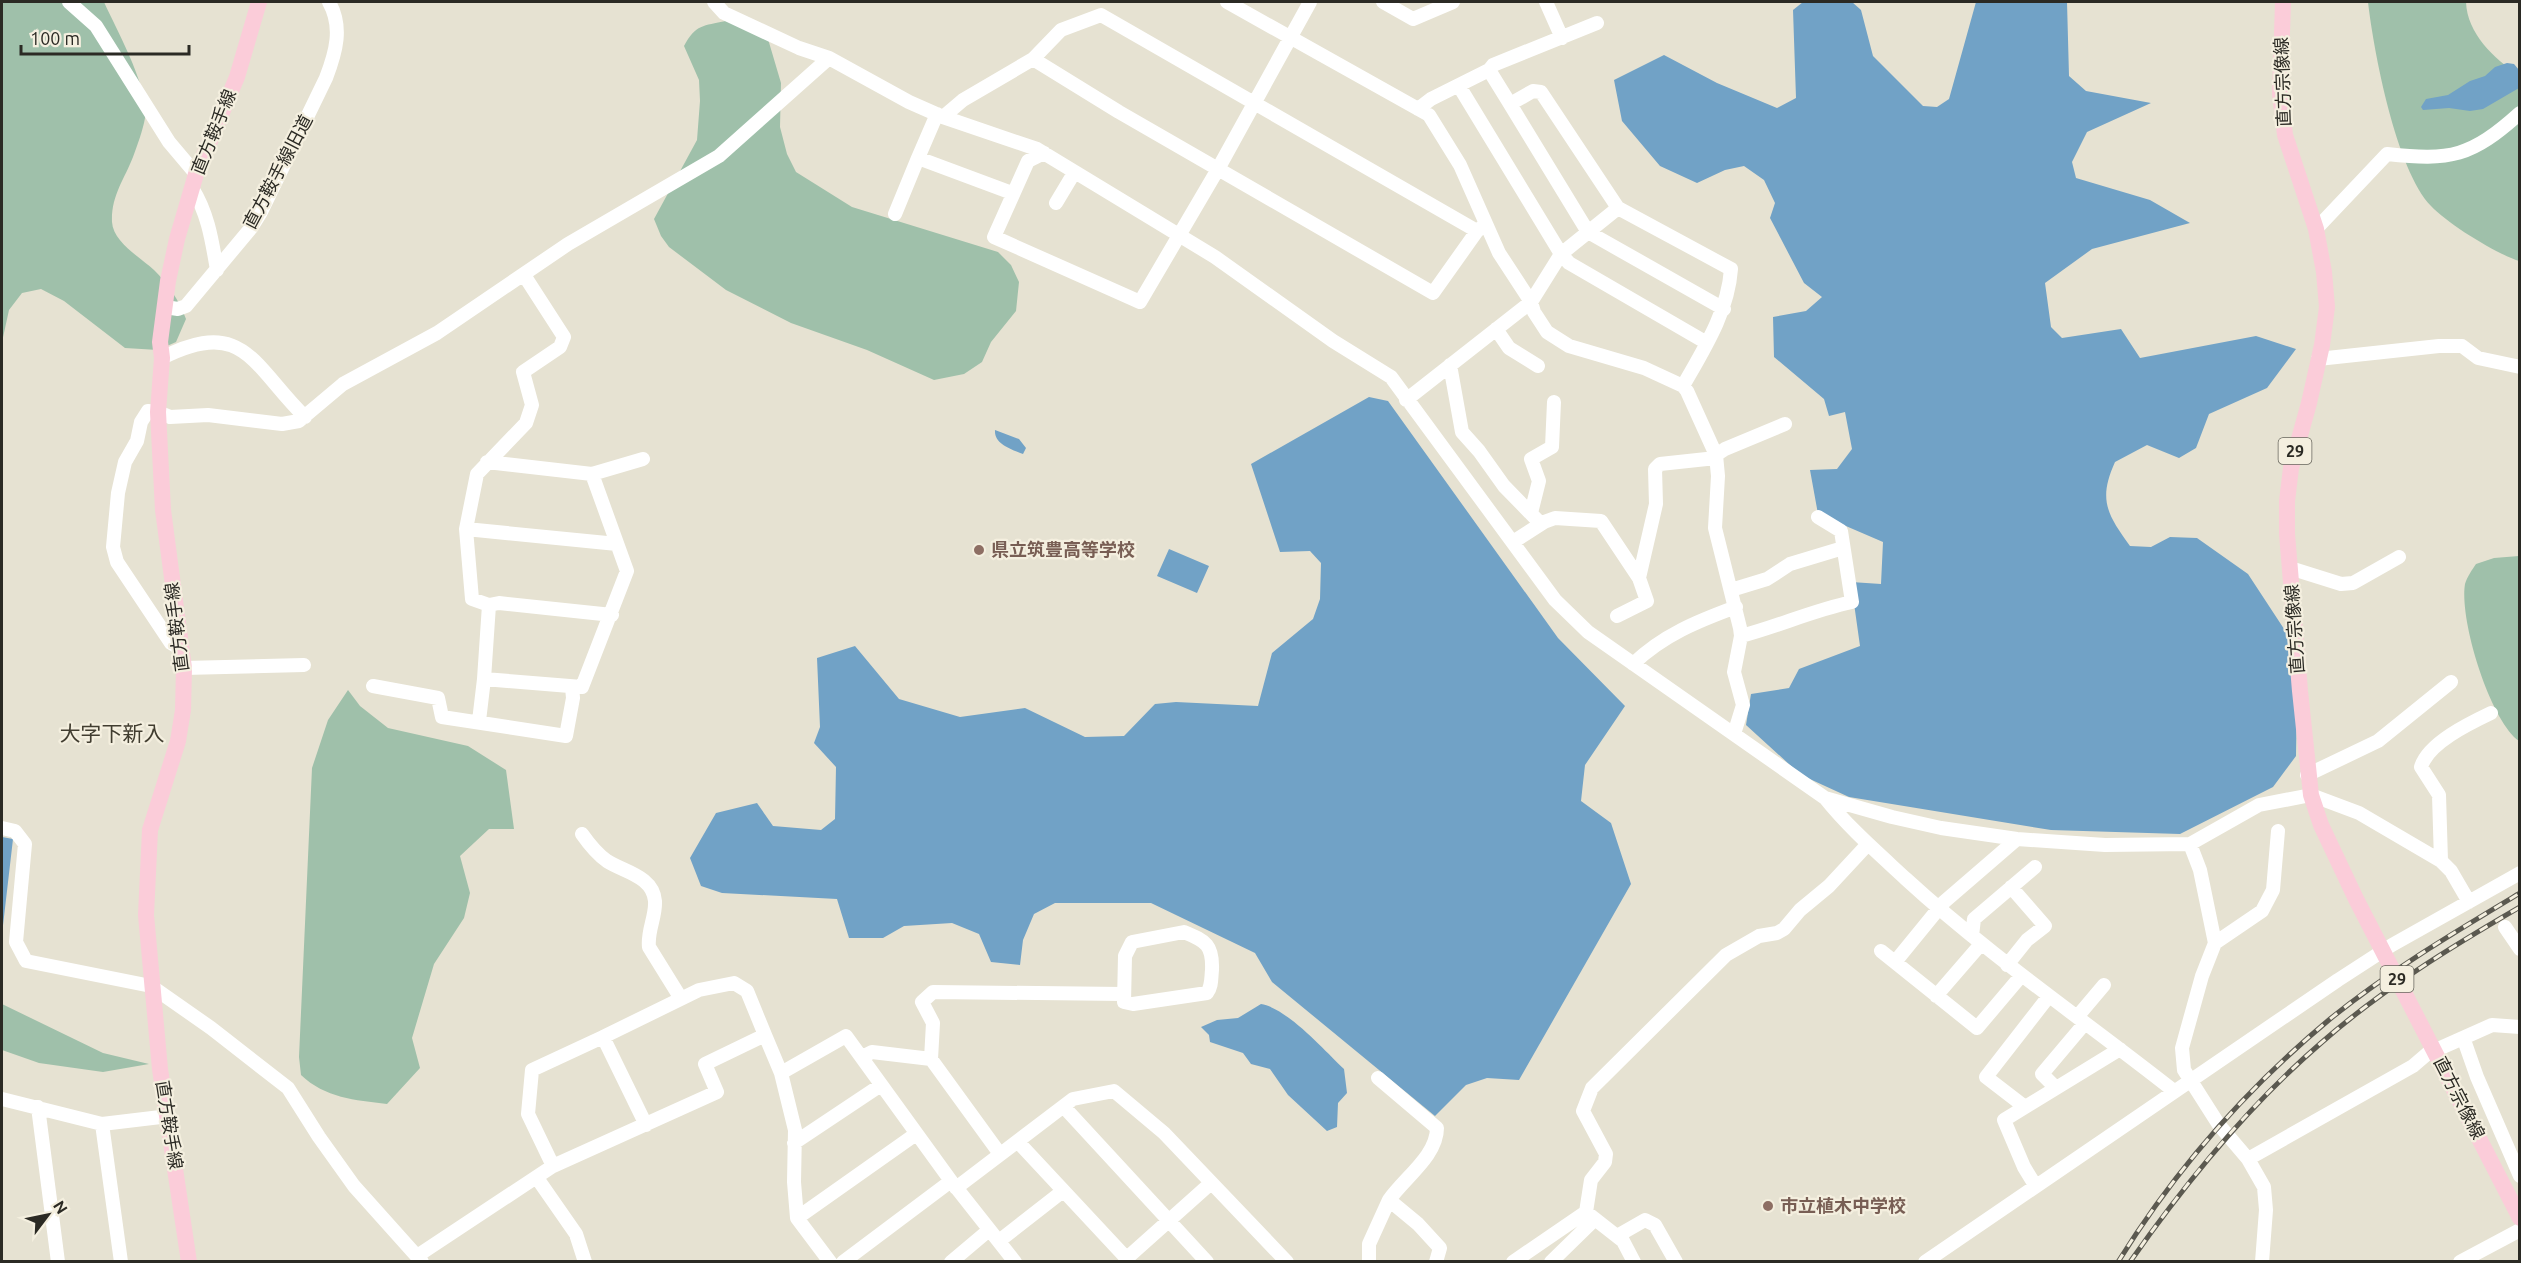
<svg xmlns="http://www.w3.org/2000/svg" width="2521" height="1263" font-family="Ubuntu,'Noto Sans JP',sans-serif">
<rect width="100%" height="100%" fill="#e6e2d2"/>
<!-- green -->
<path fill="#9fc0aa" d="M 2,2 L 104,2 C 117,31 149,87 145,118 C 143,130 137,146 133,157 C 124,180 111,196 112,222 C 113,242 141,258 154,270 C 168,284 179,300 186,319 L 176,342 L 158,350 L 125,348 L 64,301 L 41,289 L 22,293 L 9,310 L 2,342 Z
M 2368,2 L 2466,2 C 2467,33 2494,59 2519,75 L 2519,261 C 2495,253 2448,224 2431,206 C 2396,169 2374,53 2368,2 Z
M 726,21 L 768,39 L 781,83 L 780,127 L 787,154 L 796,172 L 852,207 L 998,252 L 1011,265 L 1019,282 L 1016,311 L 991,342 L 982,362 L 964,374 L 934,380 L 867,350 L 791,323 L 726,290 L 669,247 L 661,236 L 654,219 L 697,140 L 700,101 L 699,80 L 684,46 C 696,24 703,26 726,21 Z
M 2519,556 L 2519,741 C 2490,720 2459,620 2465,584 C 2467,577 2472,570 2476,564 L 2494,558 Z
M 348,690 L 360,706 L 388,728 L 468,746 L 506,770 L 514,829 L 489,829 L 460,856 L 470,893 L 464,918 L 434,964 L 412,1038 L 420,1068 L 387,1104 C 355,1100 325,1098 301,1075 L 299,1057 L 312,768 L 328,720 Z
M 2,1004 L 103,1053 L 149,1064 L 103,1072 L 39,1063 L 2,1050 Z"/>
<!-- water -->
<path fill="#71a2c6" d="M 1803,2 L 1852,2 L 1861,10 L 1873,56 L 1923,106 L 1937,107 L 1949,99 L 1976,2 L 2067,2 L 2069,76 L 2086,91 L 2151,103 L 2087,132 L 2072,162 L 2076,178 L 2150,200 L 2190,223 L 2092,249 L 2045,283 L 2051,327 L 2062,338 L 2121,329 L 2140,358 L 2256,336 L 2296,349 L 2267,388 L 2209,414 L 2196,448 L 2179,458 L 2147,445 L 2115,462 C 2098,500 2107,514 2130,546 L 2151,547 L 2170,537 L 2197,538 L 2248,574 L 2292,641 L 2297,687 L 2296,756 L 2273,787 L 2180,834 L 2051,830 L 1849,797 L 1801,775 L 1746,725 L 1751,694 L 1789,688 L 1799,669 L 1860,646 L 1851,582 L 1881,584 L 1883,542 L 1818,514 L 1810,470 L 1837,469 L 1852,449 L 1845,412 L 1829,416 L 1824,399 L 1774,357 L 1773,317 L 1806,311 L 1822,297 L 1804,283 L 1770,218 L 1775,203 L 1764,180 L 1744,166 L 1725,170 L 1697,183 L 1660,166 L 1622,121 L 1614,80 L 1664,55 L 1717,83 L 1777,108 L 1796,98 L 1793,10 Z
M 2507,63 L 2514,64 L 2519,70 L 2519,88 L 2483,109 L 2470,111 L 2449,108 L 2423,110 L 2421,107 L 2426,99 L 2448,95 L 2470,81 L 2485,76 L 2495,67 Z
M 1369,397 L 1388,401 L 1558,638 L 1625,706 L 1585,765 L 1581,801 L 1611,823 L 1631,884 L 1519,1080 L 1487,1078 L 1466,1085 L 1435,1116 L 1272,982 L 1255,953 L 1151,903 L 1055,903 L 1034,914 L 1023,940 L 1020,965 L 991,962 L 979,934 L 952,923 L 904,926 L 883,938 L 849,938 L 837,899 L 722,893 L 701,886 L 690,858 L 716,813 L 757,803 L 773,826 L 821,830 L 835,819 L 836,767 L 814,743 L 820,727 L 817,658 L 855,646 L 899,699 L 960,717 L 1025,708 L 1085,737 L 1124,736 L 1155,704 L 1176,702 L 1258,706 L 1272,653 L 1313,619 L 1320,599 L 1321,563 L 1310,551 L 1280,552 L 1251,464 Z
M 995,430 L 1019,439 L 1026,448 L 1023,454 C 1011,449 994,444 995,430 Z
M 1169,549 L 1209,566 L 1197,593 L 1157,576 Z
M 2,837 L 13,839 L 2,934 Z
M 1261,1004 C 1287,1008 1325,1051 1344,1069 L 1347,1093 L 1338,1103 L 1337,1127 L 1327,1131 L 1288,1095 L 1270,1069 L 1251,1064 L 1243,1053 L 1210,1042 L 1209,1035 L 1201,1027 L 1217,1020 L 1238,1018 Z"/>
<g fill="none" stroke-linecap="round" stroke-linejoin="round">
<!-- minor -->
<path stroke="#fff" stroke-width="14" d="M 69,2 L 96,26 L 169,142 L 196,174
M 714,2 L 724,13 L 799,48 L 829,58 L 909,102 L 943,117 L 1037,149 L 1215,257 L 1333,341 L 1391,377 L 1555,600 L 1588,632 L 1825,798 L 1892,817 L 1941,828 L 2017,839 L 2105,845 L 2190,844 L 2259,805 L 2311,795 L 2359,813 L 2441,861 L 2451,871 L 2469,902
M 1227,2 L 1429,115 L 1460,165 L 1499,253 L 1531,302 L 1534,312 L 1547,332 L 1569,346 L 1644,368 L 1683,386 L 1687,391 L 1716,455 L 1718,476 L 1715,528 L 1740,628 L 1741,636 L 1734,672 L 1743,705 L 1734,734
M 1383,2 L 1413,19 L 1453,2
M 1546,2 L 1562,38
M 1033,59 L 1119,112 L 1433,293 L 1477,231 L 1482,227
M 1489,70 L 1493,65 L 1597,23
M 1459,86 L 1561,254 L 1569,263 L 1707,343
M 1510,104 L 1588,232 L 1724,309
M 1418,109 L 1431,99 L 1489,70 L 1510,104 L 1533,91 L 1541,92 L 1618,208 L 1731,269 C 1728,312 1704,349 1683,386
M 943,117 L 963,100 L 1033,59 L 1061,30 L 1101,15 L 1477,231
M 1044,153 L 1028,161 L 994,237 L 1140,302 L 1218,169 L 1310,2
M 918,158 L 937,114
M 192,188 C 208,213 212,241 217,270
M 1056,203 L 1074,173
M 895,214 L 918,158 L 1012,193
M 2316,229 L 2387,154 C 2451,161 2471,157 2520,113
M 165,307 L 178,309 L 186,306 L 251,228 L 261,212 L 326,78 C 336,52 343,27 329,2
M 1496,329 L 1509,348 L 1538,366
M 162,358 C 244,316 253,366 305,417
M 2318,359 L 2439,346 L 2462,346 L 2478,358 L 2520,367
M 1450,365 L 1462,432 L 1479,451 L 1504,486 L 1541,524
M 1406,400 L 1531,302 L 1561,254 L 1618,208
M 1716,455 L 1725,449 L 1785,424
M 487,462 L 592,474 L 627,571 L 582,687 L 484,679 L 489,605 L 472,599 L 466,529 L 477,474 L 526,423 L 532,405 L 523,372 L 560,347 L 564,337 L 524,275
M 592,474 L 643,459
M 1531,513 L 1539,481 L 1531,459 L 1552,447 L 1554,402
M 466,529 L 617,544
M 1513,542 L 1544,522 L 1555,518 L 1601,521 L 1639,578
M 2290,568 L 2341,584 L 2353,583 L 2399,557
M 1731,590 L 1767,579 L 1790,564 L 1843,548
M 489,605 L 499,603 L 612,615
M 1617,616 L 1647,601 L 1639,578 L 1656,504 L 1655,469 L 1660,464 L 1716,458
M 1741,636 C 1779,626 1814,610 1852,602 L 1841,531 L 1818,517
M 181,649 L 171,643 L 117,562 L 113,547 L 118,493 L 125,462 L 137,441 L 141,422 L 148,411 L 158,412 L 170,417 L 208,415 L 282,424 L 299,421 L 343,384 L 437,333 L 568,244 L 719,156 L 829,58
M 1633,664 C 1663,635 1698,621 1736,607
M 184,668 L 304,665
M 373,686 L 438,698 L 442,717 L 566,736 L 573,698 L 572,687
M 479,721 L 484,679
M 2307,775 L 2378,741 L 2451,682
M 1825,798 C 1849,828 1878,853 1906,879 C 1990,956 2084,1020 2174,1091
M 2,828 L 15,831 L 25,844 L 16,942 L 26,961 L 151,986 L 211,1028 L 288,1088 L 319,1137 L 354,1186 L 422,1262
M 582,834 C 589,844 597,854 607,861 C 624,872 653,876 655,901 C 656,917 647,931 649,947 L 680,997
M 2190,844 L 2200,870 L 2215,943 L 2202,976 L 2182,1048 L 2184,1070 L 2219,1125 L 2248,1159 L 2264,1187 L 2266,1210 L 2262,1262
M 2441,861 L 2439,795 L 2421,767 C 2428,743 2470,723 2491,713
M 2505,927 L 2520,949
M 1184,932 C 1206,941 1213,945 1212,970 C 1211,979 1212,986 1207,993 L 1133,1004 L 1124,1002 L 1125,956 L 1132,942 Z
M 1972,936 L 1974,919 L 2035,867
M 2215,943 L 2262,911 L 2273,890 L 2278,831
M 1881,951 L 1977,1028 L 2021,976
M 1895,962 L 1944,902 L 2017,839
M 2007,965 L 2027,940 L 2045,926 L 2011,887
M 1936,996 L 1981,944
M 2077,1017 L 2104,985
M 2464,1040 L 2477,1077 L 2520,1176
M 862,1057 L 872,1052 L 931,1059 L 933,1023 L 922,1002 L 933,992 L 1123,994
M 931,1059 L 1000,1154
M 781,1073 L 846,1036 L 951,1181 L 1015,1262
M 1378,1078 L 1437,1128 C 1437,1156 1404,1178 1389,1200
M 2056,1088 L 2042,1074 L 2085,1023
M 2,1099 L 102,1124 L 169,1116
M 38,1107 L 58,1262
M 1064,1107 L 1207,1262
M 2025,1107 L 1986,1077 L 2049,996
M 102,1124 L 121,1262
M 646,1125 L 603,1037 L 699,990 L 734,983 L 747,991 L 765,1035
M 794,1143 L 881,1085
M 1019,1143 L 1130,1262
M 2248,1159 L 2413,1066 L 2427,1054 L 2492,1025 L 2520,1027
M 553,1166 L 528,1114 L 532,1070 L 603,1037
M 537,1178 L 576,1234 L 585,1262
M 2035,1185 L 2024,1167 L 2004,1120 L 2120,1049
M 956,1188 L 1073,1099 L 1114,1091 L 1164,1133 L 1287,1262
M 1586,1212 L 1623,1241 L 1634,1262
M 797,1218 L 916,1134
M 1617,1236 L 1645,1220 L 1655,1225 L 1676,1262
M 999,1241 L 1063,1191
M 417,1256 L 553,1166 L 717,1092 L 705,1064 L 765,1035 L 781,1073 L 795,1130 L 794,1182 L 797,1218 L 830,1262
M 1127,1258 L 1211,1183
M 843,1262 L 951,1181
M 951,1262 L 989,1230
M 1369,1262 L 1369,1244 L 1389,1200 L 1418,1224 L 1440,1248 L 1436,1262
M 1513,1262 L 1586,1212 L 1591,1180 L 1605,1162 L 1606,1154 L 1583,1111 L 1592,1088 L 1726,955 L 1759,936 L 1777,933 L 1784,929 L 1800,910 L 1829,886 L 1868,844
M 1551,1262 L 1595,1219
M 1925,1262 L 2338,980 L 2392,945 L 2520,873
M 2460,1262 L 2520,1230"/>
<!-- major -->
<path stroke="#fbccd9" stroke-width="16" d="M 2283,2 L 2280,94 L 2285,135 L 2316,229 L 2324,272 L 2327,307 L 2322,345 L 2309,403 L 2291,468 L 2287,501 L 2287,534 L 2300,691 L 2311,795 L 2321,825 L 2356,899 L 2520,1218
M 189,1262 L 160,1069 L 146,915 L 150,830 L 178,741 L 183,710 L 184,668 L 163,510 L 158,412 L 162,358 L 160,342 L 168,281 L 177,239 L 196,174 L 237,77 L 259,2"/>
<!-- rail casing -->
<g stroke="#5b5950" stroke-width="5">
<path id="rail" d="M 2118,1262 C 2175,1170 2247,1088 2330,1019 C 2389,971 2455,932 2520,893
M 2130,1262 C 2186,1182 2247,1107 2321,1043 C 2381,990 2451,947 2520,907"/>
</g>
<!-- rail -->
<use href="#rail" stroke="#f4efdf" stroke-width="3" stroke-dasharray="9" stroke-linecap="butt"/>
</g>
<!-- markers -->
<g fill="#8d6e63" stroke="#f4efdf" stroke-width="2">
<circle cx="979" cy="550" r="6"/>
<circle cx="1768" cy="1206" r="6"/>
</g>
<g text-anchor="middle" stroke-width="4.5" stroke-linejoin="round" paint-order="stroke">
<!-- shield labels -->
<g fill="#f4efdf" stroke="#67655c" stroke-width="1.5">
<rect x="2278.5" y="438" width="33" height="26" rx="4.5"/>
<rect x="2380.5" y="966" width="33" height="26" rx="4.5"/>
</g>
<g font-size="16" font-weight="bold" fill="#2b2a24">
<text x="2295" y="457">29</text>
<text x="2397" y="985">29</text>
</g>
<!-- street labels -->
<g font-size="18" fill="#2b2a24" stroke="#f4efdf">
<text transform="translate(2283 82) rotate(-92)" y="6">直方宗像線</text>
<text transform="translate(214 132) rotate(-68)" y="6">直方鞍手線</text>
<text transform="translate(278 172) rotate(-62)" y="6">直方鞍手線旧道</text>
<text transform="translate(177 627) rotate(-97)" y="6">直方鞍手線</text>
<text transform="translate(2295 629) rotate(-94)" y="6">直方宗像線</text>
<text transform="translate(2459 1098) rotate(63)" y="6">直方宗像線</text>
<text transform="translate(169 1125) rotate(81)" y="6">直方鞍手線</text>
</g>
<!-- education labels -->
<g font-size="18" font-weight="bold" fill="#785e54" stroke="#f4efdf" text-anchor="start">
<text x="991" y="556">県立筑豊高等学校</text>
<text x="1780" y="1212">市立植木中学校</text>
</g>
<!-- quarter labels -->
<g font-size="21" fill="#413d30" stroke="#f4efdf">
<text x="112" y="741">大字下新入</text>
</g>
</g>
<!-- border -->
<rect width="2521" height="1263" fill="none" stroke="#2b2a24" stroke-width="6"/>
<!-- north arrow -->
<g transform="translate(48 1215) rotate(58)" stroke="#f4efdf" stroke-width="4.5" paint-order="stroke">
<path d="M0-4.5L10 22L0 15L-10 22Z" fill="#2b2a24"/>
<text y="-9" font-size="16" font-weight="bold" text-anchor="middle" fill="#2b2a24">N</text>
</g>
<!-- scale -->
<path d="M21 45v9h168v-9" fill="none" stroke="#2b2a24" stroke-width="3"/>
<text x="30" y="45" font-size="18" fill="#2b2a24" stroke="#f4efdf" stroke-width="4.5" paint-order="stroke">100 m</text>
</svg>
